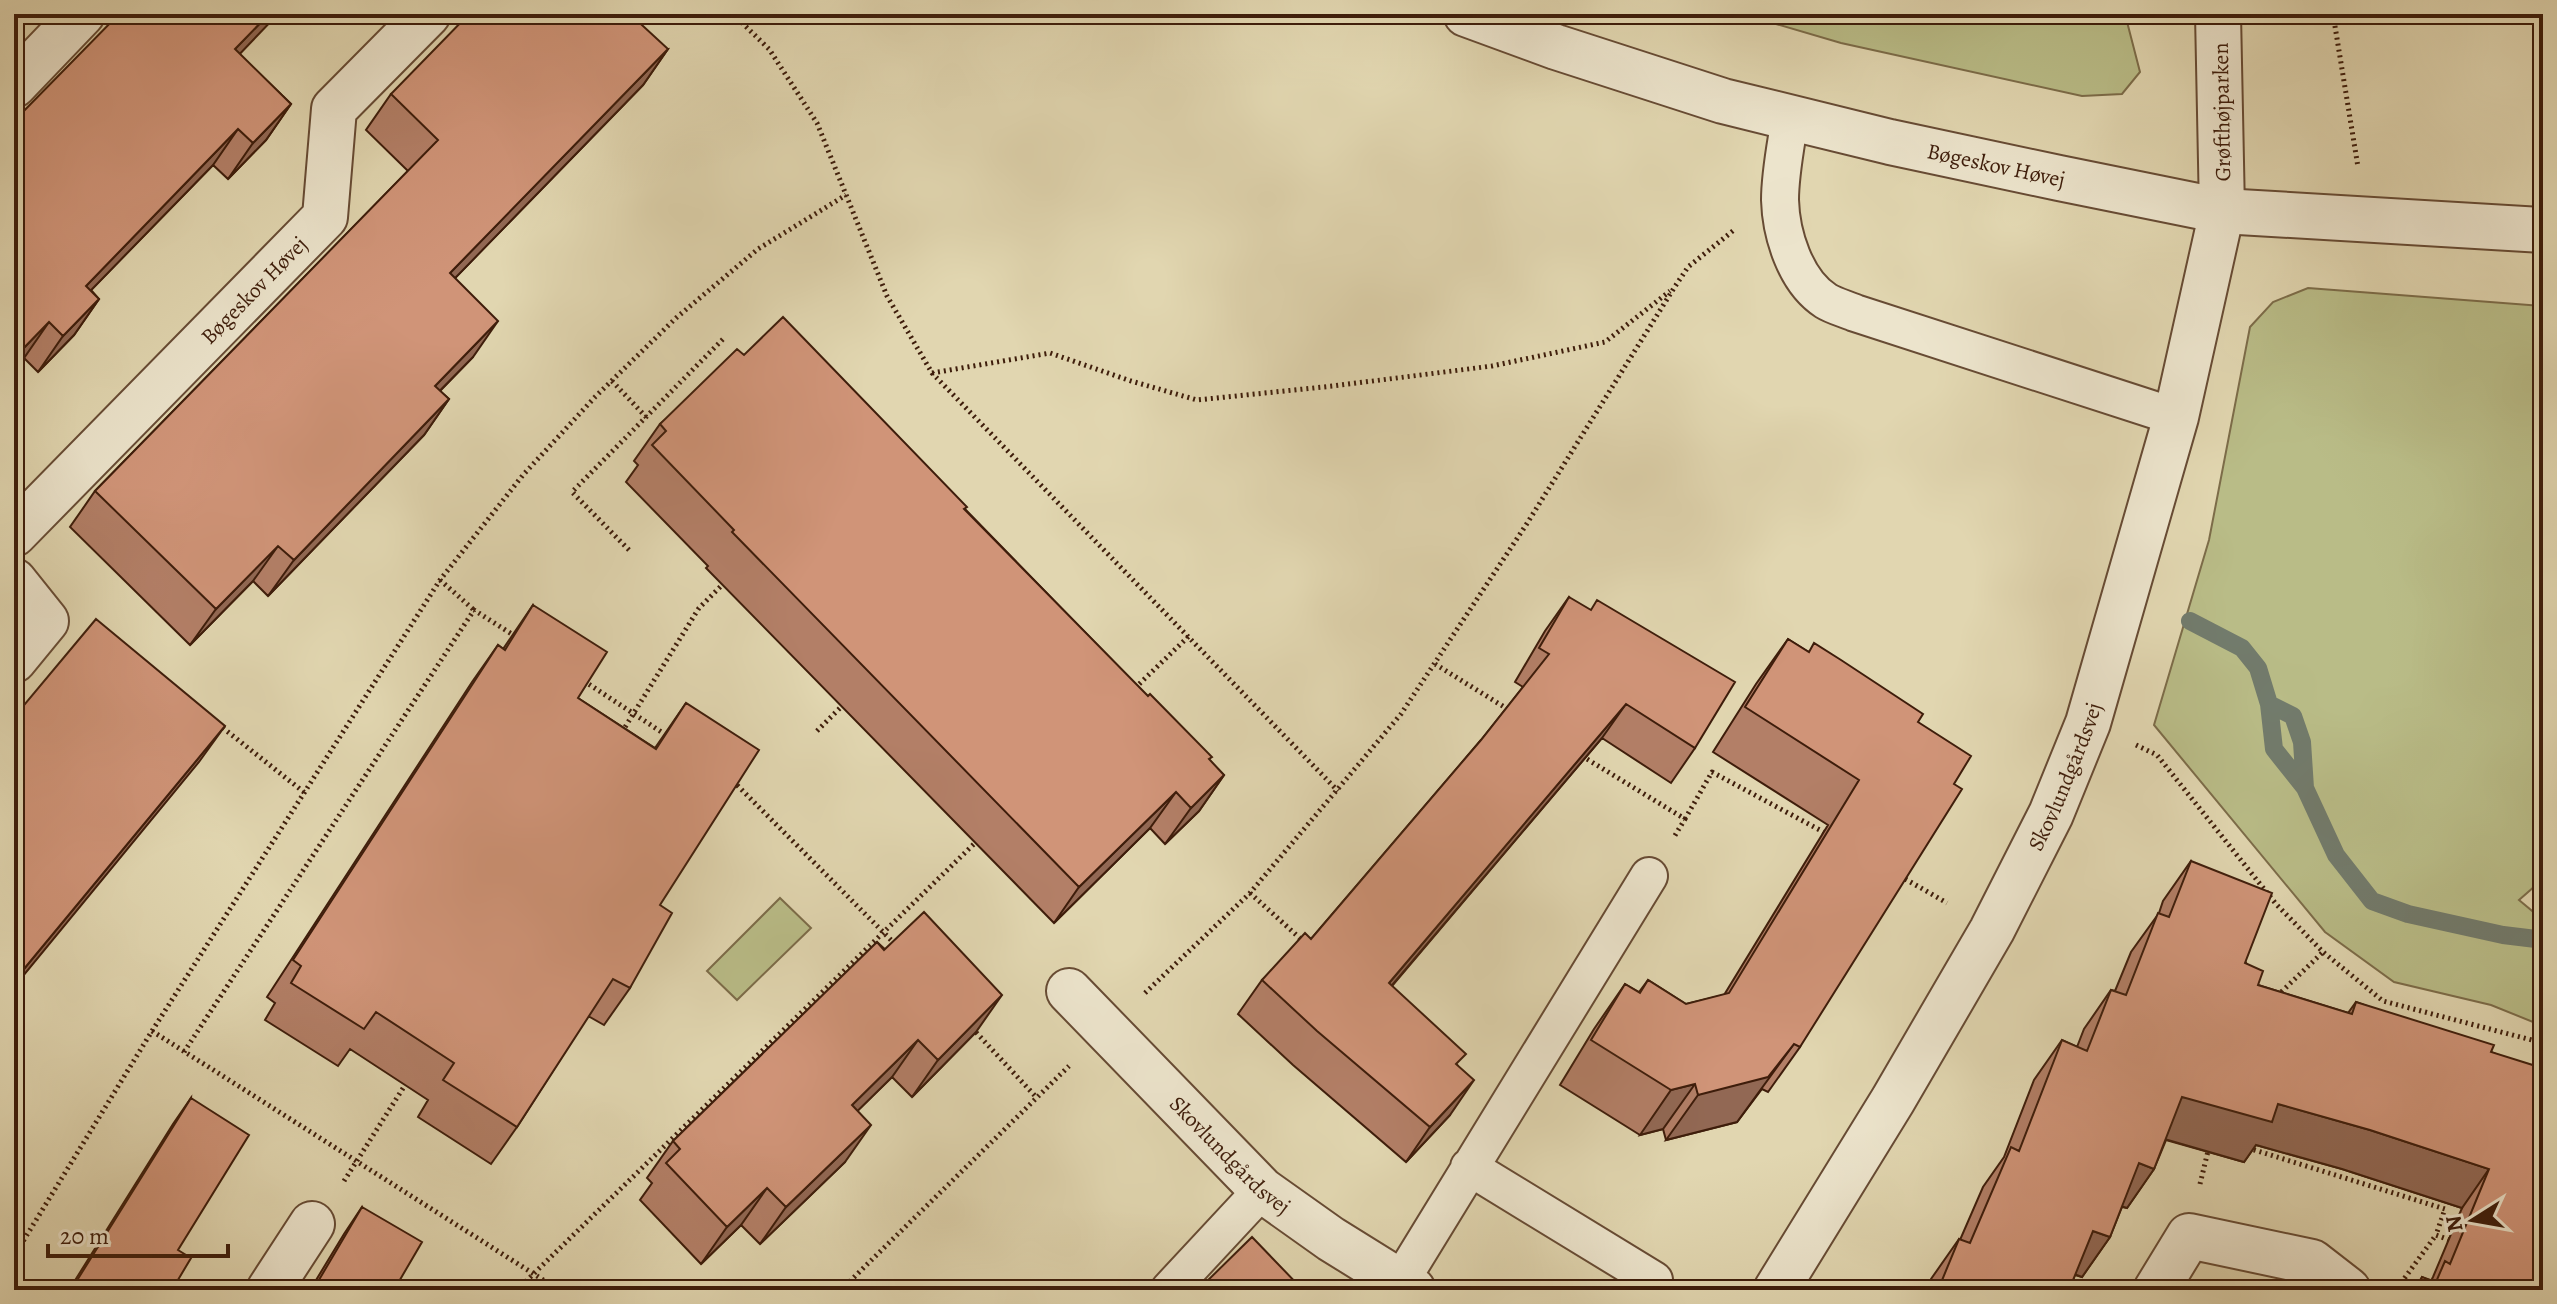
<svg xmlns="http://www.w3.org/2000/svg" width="2557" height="1304" font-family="Alegreya,serif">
<rect width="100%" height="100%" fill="#e1d6b0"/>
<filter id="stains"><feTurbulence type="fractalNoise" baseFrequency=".0025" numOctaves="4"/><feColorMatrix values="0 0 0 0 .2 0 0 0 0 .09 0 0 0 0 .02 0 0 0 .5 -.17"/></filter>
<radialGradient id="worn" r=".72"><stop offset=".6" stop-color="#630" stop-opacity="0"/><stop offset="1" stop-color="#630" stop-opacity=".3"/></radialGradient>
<!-- green -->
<path fill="#b9bc87" stroke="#7c6c49" stroke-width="2" d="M 1742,14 L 2125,14 L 2140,72 L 2122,94 L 2082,96 L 1841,43 Z
M 2308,288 L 2543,306 L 2543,879 L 2519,900 L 2543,920 L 2543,1026 L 2491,1005 L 2394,982 L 2325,932 L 2154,725 L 2209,540 L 2250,327 L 2273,302 Z
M 780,898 L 811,928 L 737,1000 L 707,971 Z"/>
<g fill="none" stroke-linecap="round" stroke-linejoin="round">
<!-- stream -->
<path stroke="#727b6c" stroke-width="18" d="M 2190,621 L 2242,648 L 2258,668 L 2269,704 L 2274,749 L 2305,788 L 2336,855 L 2372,901 L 2408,914 L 2503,935 L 2536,939 L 2543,945
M 2269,704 L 2293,716 L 2302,742 L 2305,788"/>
<!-- service casing -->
<g stroke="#674b34" stroke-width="40">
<path id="service" d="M 1790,118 C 1786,145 1780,173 1780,200 C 1781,234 1795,281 1826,301 C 1834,306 1846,309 1855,313 L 2176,417
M 1469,1167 L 1654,1280
M 1400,1282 L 1649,876
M 1169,1290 L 1262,1190"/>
</g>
<!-- minor casing -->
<g stroke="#674b34" stroke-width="48">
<g id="minor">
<path d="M 14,85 L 82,14"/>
<path id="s1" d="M 14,534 L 325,217 L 334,109 L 428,14"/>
<path d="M 14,581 L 46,621 L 14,660"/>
<path id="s2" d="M 1069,991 L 1262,1190 L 1331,1239 L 1413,1290"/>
<path d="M 269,1290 L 312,1224"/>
<path id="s3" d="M 1776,1290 L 1893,1100 L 1992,930 L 2051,814 L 2088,723 L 2176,417 L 2222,211 L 2218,14"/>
<path d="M 2156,1290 L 2189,1236 L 2312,1262 L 2348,1290"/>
</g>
</g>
<!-- tertiary casing -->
<g stroke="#674b34" stroke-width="48">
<g id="tertiary">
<path id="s4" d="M 1466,14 L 1556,47 L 1723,101 L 1890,142 L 2059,178 L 2222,211 L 2543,230"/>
</g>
</g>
<!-- path -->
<path stroke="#3e1d0b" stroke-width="5" stroke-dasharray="2 4" stroke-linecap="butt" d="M 733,14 L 769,49 L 817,123 L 887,296 L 932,373 L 1338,791
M 2333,14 L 2358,167
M 932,373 L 1050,353 L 1131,381 L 1197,400 L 1333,386 L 1492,366 L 1605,342 L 1670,291
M 612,381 L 647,418
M 629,550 L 572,492 L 724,338
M 440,580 L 474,610
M 1435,664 L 1509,710
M 584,681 L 669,737
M 1135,688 L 1189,636
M 218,724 L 305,793
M 817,731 L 845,703
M 622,732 L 699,608 L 727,580
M 2136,745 L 2157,755 L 2276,904 L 2323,952 L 2383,1001 L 2543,1043
M 1582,756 L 1685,819 L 1674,837
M 733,781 L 895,944
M 1685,819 L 1712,772 L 1829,835
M 1900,876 L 1947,903
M 1250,893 L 1303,941
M 1145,993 L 1250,893 L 1401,714 L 1526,525 L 1674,288 L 1688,267 L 1734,230
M 2277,996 L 2323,952
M 972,1028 L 1037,1098
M 152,1031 L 559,1290
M 184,1052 L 474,610 L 518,638
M 2248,1148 L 2445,1209 L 2436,1235 L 2455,1242
M 344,1181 L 407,1082
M 2200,1184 L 2209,1147
M 14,1256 L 152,1031 L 440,580 L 523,475 L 595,397 L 676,318 L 758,249 L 846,195
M 2401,1283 L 2436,1235
M 517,1290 L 978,840
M 841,1290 L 1069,1066"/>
<!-- service -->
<use href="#service" stroke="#ece4cc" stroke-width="36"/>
<!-- minor -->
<use href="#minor" stroke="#ece4cc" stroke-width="44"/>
<!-- tertiary -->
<use href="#tertiary" stroke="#ece4cc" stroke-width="44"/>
</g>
<!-- wall -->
<path fill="#b37f67" stroke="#3e1d0b" stroke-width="2" d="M 668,49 L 643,85 L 455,278 L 473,357 L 440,391 L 449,399 L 424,435 L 268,596 L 253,581 L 190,645 L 70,527 L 95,491 L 408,171 L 366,130 L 391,94 Z
M 239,54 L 291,104 L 266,140 L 228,179 L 213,165 L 91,290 L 99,299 L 74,335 L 38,372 L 24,358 L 14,368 Z
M 744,355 L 965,509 L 1224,775 L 1199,811 L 1165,844 L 1150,828 L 1054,923 L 706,568 L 708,566 L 626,482 L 638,465 L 634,461 L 660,424 Z
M 1569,597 L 1695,748 L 1671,783 L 1602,738 L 1392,986 L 1458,1066 L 1450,1115 L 1406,1162 L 1293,1065 L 1238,1014 L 1262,980 L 1311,939 L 1481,740 L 1523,687 L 1515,682 L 1545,631 Z
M 533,605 L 578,698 L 655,748 L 686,703 L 660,905 L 630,988 L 604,1025 L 588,1016 L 517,1127 L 491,1164 L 418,1117 L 428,1100 L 350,1049 L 338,1066 L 265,1020 L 275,1003 L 267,997 L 472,682 L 498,645 L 503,649 Z
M 1788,639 L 1918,722 L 1800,1047 L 1768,1092 L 1762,1089 L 1737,1122 L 1666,1140 L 1663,1129 L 1640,1135 L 1560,1085 L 1594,1029 L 1625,984 L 1639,992 L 1648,980 L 1686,1004 L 1724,995 L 1828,825 L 1713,752 L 1756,684 Z
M 2191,861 L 2258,985 L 2348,1013 L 2356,1002 L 2491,1052 L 2537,1072 L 2534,1290 L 2414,1290 L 2422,1277 L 2431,1281 L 2433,1277 L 2462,1208 L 2342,1169 L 2256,1145 L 2244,1162 L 2166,1140 L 2154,1169 L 2127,1208 L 2122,1207 L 2110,1237 L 2082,1277 L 2075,1275 L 2069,1290 L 1926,1290 L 1931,1279 L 1959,1239 L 1960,1240 L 1983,1187 L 2004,1157 L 2034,1080 L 2062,1040 L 2077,1047 L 2084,1029 L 2111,990 L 2115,991 L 2131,952 L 2159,913 L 2163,901 Z
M 877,942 L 976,1032 L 912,1097 L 892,1077 L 857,1111 L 845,1162 L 760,1244 L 741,1225 L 701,1264 L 640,1200 L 652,1183 L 647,1178 L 673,1141 Z
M 191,1098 L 178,1250 L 172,1290 L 69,1290 L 173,1124 Z
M 362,1207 L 394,1290 L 310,1290 L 344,1234 Z"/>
<!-- shaded-wall -->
<path fill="#926854" stroke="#3e1d0b" stroke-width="2" d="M 269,14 L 278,14 L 210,85 L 235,49 Z
M 668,49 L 643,85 L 425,309 L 450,273 Z
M 291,104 L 266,140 L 228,179 L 253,143 Z
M 238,129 L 213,165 L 61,321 L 86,286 Z
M 99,299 L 74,335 L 38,372 L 63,336 Z
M 498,321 L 473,357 L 410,421 L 435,386 Z
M 49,322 L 24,358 L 14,368 L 14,358 Z
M 449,399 L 424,435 L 268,596 L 294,560 Z
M 278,546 L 253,581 L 190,645 L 216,609 Z
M 1626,704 L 1602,738 L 1365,1017 L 1389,983 Z
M 225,726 L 199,762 L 14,987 L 14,981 Z
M 1224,775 L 1199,811 L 1165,844 L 1191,808 Z
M 1176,792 L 1150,828 L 1054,923 L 1079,887 Z
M 1002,995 L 976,1032 L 912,1097 L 938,1060 Z
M 918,1040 L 892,1077 L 826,1142 L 852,1105 Z
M 1794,1044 L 1737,1122 L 1666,1140 L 1698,1095 Z
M 1474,1080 L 1450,1115 L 1406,1162 L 1430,1127 Z
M 1695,1084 L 1663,1129 L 1640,1135 L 1671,1090 Z
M 2182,1097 L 2278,1104 L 2370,1130 L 2489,1169 L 2462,1208 L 2342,1169 L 2256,1145 L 2244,1162 L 2154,1136 Z
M 871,1125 L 845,1162 L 760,1244 L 786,1207 Z
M 2139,1163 L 2154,1169 L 2127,1208 L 2111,1203 Z
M 767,1188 L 741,1225 L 701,1264 L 727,1227 Z
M 2093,1231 L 2110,1237 L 2082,1277 L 2066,1271 Z"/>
<!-- building -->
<path fill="#d09478" stroke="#3e1d0b" stroke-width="2" d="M 119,14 L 269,14 L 235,49 L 291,104 L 253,143 L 238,129 L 86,286 L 99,299 L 63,336 L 49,322 L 14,358 L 14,121 Z
M 469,14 L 630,14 L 668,49 L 450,273 L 498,321 L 435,386 L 449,399 L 294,560 L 278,546 L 216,609 L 95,491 L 438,140 L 391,94 Z
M 783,317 L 967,507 L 964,509 L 1148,696 L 1150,694 L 1212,757 L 1209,759 L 1224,775 L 1191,808 L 1176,792 L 1079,887 L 732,532 L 734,530 L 652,445 L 666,431 L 660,424 L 737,349 L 744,355 Z
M 1569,597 L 1591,610 L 1597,600 L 1735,682 L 1695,748 L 1626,704 L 1389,983 L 1466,1054 L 1456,1064 L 1474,1080 L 1430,1127 L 1317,1031 L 1262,980 L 1305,933 L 1311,939 L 1481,740 L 1549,654 L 1539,648 Z
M 533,605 L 607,652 L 578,698 L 656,749 L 686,703 L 759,750 L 660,905 L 672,913 L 630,988 L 613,979 L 517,1127 L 443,1080 L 454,1063 L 376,1012 L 364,1029 L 291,983 L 301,966 L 293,960 L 498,645 L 505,650 Z
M 96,619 L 225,726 L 14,981 L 14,717 Z
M 1788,639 L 1809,652 L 1814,643 L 1841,660 L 1923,714 L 1918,722 L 1971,756 L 1954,784 L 1962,789 L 1800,1047 L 1794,1044 L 1768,1077 L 1698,1095 L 1695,1084 L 1671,1090 L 1591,1040 L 1625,984 L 1640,993 L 1648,980 L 1686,1004 L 1729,993 L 1859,780 L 1745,707 Z
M 2191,861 L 2272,893 L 2245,963 L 2263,971 L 2258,985 L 2352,1014 L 2356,1002 L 2494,1045 L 2491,1052 L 2539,1067 L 2537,1072 L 2543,1074 L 2543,1268 L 2534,1290 L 2417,1290 L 2422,1277 L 2436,1282 L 2445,1261 L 2450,1264 L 2489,1169 L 2370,1130 L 2278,1104 L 2272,1122 L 2182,1097 L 2154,1169 L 2139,1163 L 2110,1237 L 2093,1231 L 2069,1290 L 1938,1290 L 1959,1239 L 1970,1243 L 2011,1147 L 2019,1151 L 2062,1040 L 2087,1051 L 2111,990 L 2126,995 L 2158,913 L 2169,917 Z
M 924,912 L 1002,995 L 938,1060 L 918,1040 L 852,1105 L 871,1125 L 786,1207 L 767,1188 L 727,1227 L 666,1163 L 680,1149 L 673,1141 L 877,942 L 884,950 Z
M 191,1098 L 249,1135 L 178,1250 L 191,1258 L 172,1290 L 71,1290 Z
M 362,1207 L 422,1242 L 394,1290 L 313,1290 Z
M 1252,1237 L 1303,1290 L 1198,1290 Z"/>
<g text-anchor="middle" stroke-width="6" stroke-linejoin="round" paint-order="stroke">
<!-- street labels -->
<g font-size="22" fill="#3e1d0b" stroke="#ece4cc">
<text transform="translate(2221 112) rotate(-91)" y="8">Grøfthøjparken</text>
<text dy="8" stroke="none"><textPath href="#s4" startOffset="552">Bøgeskov Høvej</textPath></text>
<text dy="8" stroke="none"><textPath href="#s1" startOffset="342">Bøgeskov Høvej</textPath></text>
<text dy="8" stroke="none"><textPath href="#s3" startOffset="590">Skovlundgårdsvej</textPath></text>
<text dy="8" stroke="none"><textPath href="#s2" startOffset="230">Skovlundgårdsvej</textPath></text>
</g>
</g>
<!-- margin -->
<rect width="2557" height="1304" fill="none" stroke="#e1d6b0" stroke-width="48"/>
<rect x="16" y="16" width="2525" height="1272" fill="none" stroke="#3e1d0b" stroke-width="4"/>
<rect x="24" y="24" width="2509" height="1256" fill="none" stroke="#3e1d0b" stroke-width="2"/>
<!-- north arrow -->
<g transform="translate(2473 1220) rotate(259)" stroke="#ece4cc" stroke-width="6" paint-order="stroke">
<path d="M0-6L14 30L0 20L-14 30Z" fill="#3e1d0b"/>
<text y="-12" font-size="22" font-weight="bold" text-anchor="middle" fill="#3e1d0b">N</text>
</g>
<!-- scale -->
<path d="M48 1244v12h180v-12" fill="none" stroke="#3e1d0b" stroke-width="4"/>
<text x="60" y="1244" font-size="24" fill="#3e1d0b" stroke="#ece4cc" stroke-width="6" paint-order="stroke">20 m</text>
<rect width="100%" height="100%" filter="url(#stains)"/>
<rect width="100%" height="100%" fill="url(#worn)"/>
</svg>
